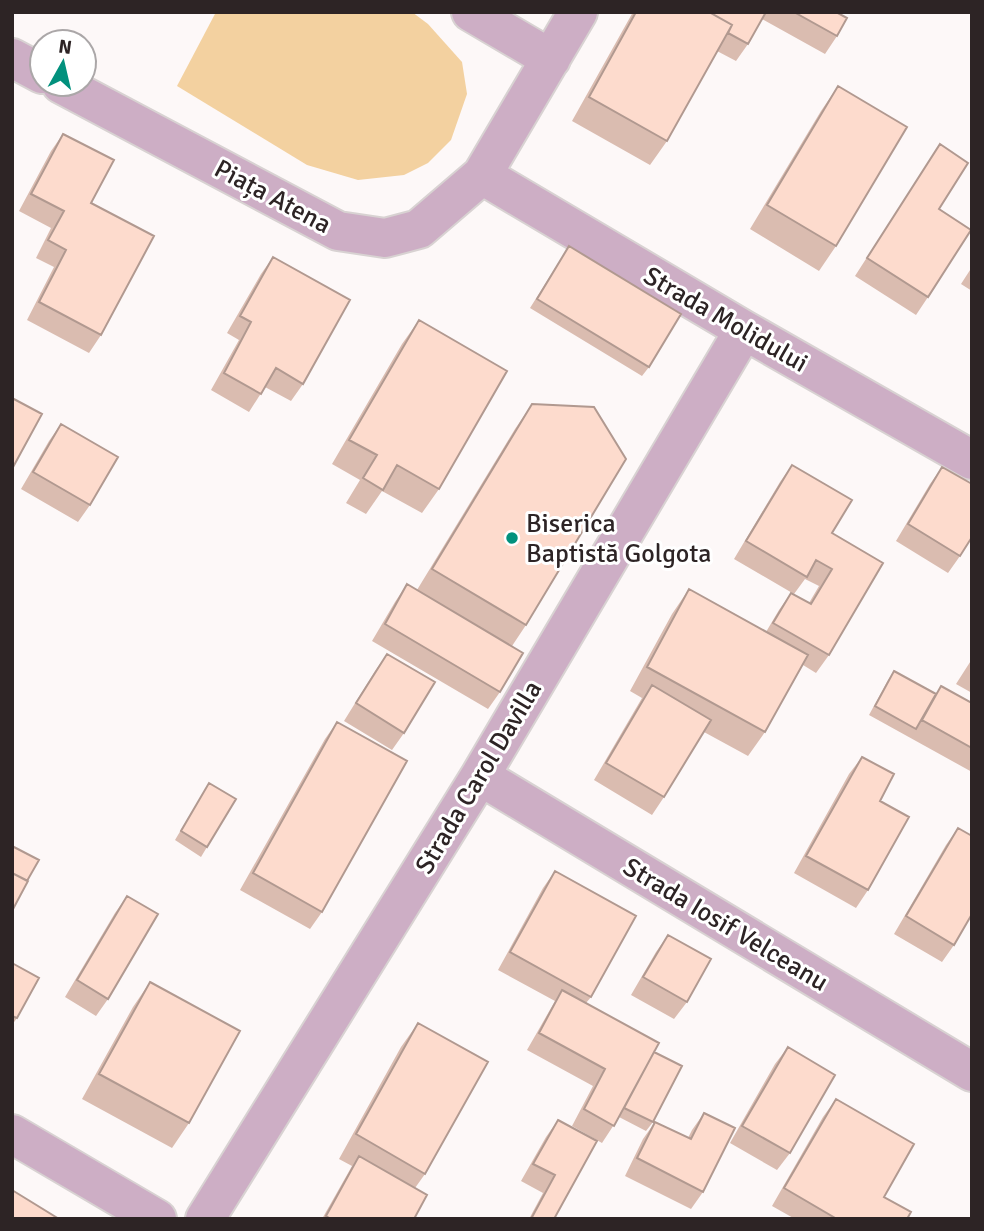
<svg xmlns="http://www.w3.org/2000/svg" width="984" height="1231" font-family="Signika,sans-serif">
<rect width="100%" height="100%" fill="#fdf8f8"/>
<!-- green -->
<path fill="#f3d1a0" d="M 216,12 L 412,12 L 428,24 L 462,62 L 467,94 L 451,140 L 428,163 L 404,175 L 358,180 L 307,165 L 177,86 Z"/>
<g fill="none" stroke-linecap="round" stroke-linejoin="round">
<!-- minor casing -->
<g stroke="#d8d2d2" stroke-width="42">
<path id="minor" d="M 471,12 L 551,59
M 12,58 L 42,74
M 61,84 L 338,231 L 385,238 L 419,229 L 482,175 L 578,12
M 482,175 L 744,330 L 972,460
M 480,776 L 972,1072
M 12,1134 L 157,1219
M 205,1219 L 480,776 L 744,330"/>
</g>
<!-- minor -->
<use href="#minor" stroke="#cdaec5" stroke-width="38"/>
</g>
<!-- wall -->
<path fill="#dabcb0" d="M 633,12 L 836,12 L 837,36 L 825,54 L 762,19 L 748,44 L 736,61 L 717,51 L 667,141 L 650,165 L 572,121 Z
M 838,86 L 836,246 L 819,271 L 750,229 L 821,111 Z
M 63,134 L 91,203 L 101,335 L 89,353 L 27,320 L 54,267 L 36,258 L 51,228 L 19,211 L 51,151 Z
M 940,144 L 939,209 L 928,297 L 916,315 L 855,276 Z
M 569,246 L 649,367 L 642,376 L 530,308 Z
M 273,257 L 303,384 L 291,401 L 265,387 L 249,412 L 211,390 L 239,340 L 227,333 L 261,274 Z
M 972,267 L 972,291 L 961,284 Z
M 419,320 L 439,489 L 422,513 L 382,491 L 366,514 L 346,503 L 360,480 L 332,464 L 402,344 Z
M 532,404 L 526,625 L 512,646 L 500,692 L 488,709 L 372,641 L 395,602 L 407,584 L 417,590 L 515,429 Z
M 61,424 L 90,505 L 78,522 L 21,489 L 49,441 Z
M 792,465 L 832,533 L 829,655 L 816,673 L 803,665 L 765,732 L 748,756 L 704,732 L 664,797 L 652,815 L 594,780 L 642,698 L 630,691 L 672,614 L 689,589 L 766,632 L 779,610 L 791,593 L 809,603 L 819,586 L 805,579 L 794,594 L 734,559 L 780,482 Z
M 942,467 L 960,556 L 948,573 L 896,541 L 930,484 Z
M 387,654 L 404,733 L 392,750 L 344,721 L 375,671 Z
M 972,659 L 972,693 L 956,684 Z
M 894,671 L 936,694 L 941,686 L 971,702 L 972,701 L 972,772 L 869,715 L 888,680 Z
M 337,722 L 322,912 L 310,929 L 240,890 L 325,739 Z
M 862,757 L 880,801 L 868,890 L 856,908 L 794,873 L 849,774 Z
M 209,783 L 207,847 L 201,857 L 175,840 Z
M 958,828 L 954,945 L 942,962 L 894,934 L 946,845 Z
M 555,871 L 591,997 L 586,1003 L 654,1052 L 653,1122 L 646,1131 L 619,1117 L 602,1143 L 572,1126 L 593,1086 L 527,1050 L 555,1001 L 498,970 L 543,888 Z
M 127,896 L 108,999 L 96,1016 L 65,997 L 115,913 Z
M 668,935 L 687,1002 L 674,1019 L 631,995 L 656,952 Z
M 12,963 L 17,1018 L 12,1025 Z
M 150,982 L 189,1123 L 172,1148 L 82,1099 L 133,1007 Z
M 418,1023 L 425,1174 L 415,1188 L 414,1219 L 322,1219 L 352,1166 L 339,1159 L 401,1047 Z
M 788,1047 L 790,1153 L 777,1170 L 730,1143 L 775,1064 Z
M 836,1099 L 884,1197 L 907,1219 L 795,1219 L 772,1206 L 823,1117 Z
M 704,1113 L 703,1192 L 691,1209 L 625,1176 L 643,1139 L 655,1122 L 688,1138 L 692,1130 Z
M 558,1120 L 554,1219 L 529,1219 L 543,1193 L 521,1181 L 546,1137 Z"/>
<!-- building -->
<path fill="#fddbcd" stroke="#b19990" stroke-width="2" d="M 636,12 L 709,12 L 732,25 L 667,141 L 589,97 Z
M 709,12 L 766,12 L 748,44 L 728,33 L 732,25 Z
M 794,12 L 836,12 L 847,18 L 837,36 Z
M 838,86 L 907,127 L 836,246 L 767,205 Z
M 63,134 L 114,160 L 91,203 L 154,236 L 101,335 L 39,302 L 66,250 L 48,240 L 64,211 L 31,194 Z
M 940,144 L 968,163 L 939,209 L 971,230 L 928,297 L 867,258 Z
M 569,246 L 681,314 L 649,367 L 537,299 Z
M 273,257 L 350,300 L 303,384 L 276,368 L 261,394 L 224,373 L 251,322 L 240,316 Z
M 419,320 L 507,371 L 439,489 L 397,465 L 383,490 L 363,478 L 377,455 L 349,440 Z
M 12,398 L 42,414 L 12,469 Z
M 532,404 L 594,407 L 626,459 L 526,625 L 432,569 Z
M 61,424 L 118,457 L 90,505 L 33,472 Z
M 792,465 L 852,500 L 832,533 L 883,563 L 829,655 L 773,623 L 791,593 L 811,604 L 832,569 L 816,560 L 807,577 L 746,541 Z
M 942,467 L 972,484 L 972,537 L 960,556 L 908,524 Z
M 407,584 L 523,653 L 500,692 L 385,624 Z
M 689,589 L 808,655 L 765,732 L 647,667 Z
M 387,654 L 435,682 L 404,733 L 356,703 Z
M 894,671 L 936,694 L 916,729 L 875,706 Z
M 652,685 L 711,720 L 664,797 L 606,763 Z
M 941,686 L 972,703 L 972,748 L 922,720 Z
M 337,722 L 407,761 L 322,912 L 253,873 Z
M 862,757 L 894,774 L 880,801 L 909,817 L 868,890 L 806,856 Z
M 209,783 L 236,799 L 207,847 L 181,831 Z
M 958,828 L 972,836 L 972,914 L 954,945 L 906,916 Z
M 12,846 L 39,860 L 27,881 L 12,873 Z
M 555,871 L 636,916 L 591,997 L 510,952 Z
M 12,873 L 28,881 L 12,911 Z
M 127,896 L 158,914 L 108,999 L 77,980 Z
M 668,935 L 711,959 L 687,1002 L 643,977 Z
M 12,963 L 39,978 L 17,1018 L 12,1016 Z
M 150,982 L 240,1031 L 189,1123 L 99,1074 Z
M 562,990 L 659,1043 L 614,1126 L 584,1109 L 605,1069 L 539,1033 Z
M 418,1023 L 488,1062 L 425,1174 L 356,1134 Z
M 788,1047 L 835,1075 L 790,1153 L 742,1126 Z
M 654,1052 L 682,1066 L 653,1122 L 624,1108 Z
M 836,1099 L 914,1144 L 884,1197 L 911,1212 L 907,1219 L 837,1219 L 784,1188 Z
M 704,1113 L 735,1128 L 703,1192 L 637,1158 L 655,1122 L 691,1139 Z
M 558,1120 L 597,1141 L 554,1219 L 531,1219 L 555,1175 L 533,1164 Z
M 359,1156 L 427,1195 L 414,1219 L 331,1219 L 326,1216 Z
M 12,1190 L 59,1219 L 12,1219 Z"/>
<!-- markers -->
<circle fill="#02917d" stroke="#fff" stroke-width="2.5" cx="512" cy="538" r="7"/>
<g text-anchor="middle" stroke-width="6" stroke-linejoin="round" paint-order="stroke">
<!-- street labels -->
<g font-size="26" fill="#2d2425" stroke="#fff">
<text transform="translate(273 196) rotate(28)" y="9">Piața Atena</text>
<text transform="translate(726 319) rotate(30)" y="9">Strada Molidului</text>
<text transform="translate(478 777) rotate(-59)" y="9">Strada Carol Davilla</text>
<text transform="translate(726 924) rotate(31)" y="9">Strada Iosif Velceanu</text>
</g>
<!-- poi labels -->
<g font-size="26" fill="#2d2425" stroke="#fff" text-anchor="start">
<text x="526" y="532">Biserica<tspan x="526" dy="30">Baptistă Golgota</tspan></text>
</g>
</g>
<!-- border -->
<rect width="984" height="1231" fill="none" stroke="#2d2425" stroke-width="28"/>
<!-- north arrow -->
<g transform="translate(63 63) rotate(8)"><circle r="33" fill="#ffffff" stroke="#aba7a8" stroke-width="2"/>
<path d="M0-5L12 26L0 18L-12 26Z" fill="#02917d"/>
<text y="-10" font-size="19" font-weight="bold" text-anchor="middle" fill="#2d2425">N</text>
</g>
</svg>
